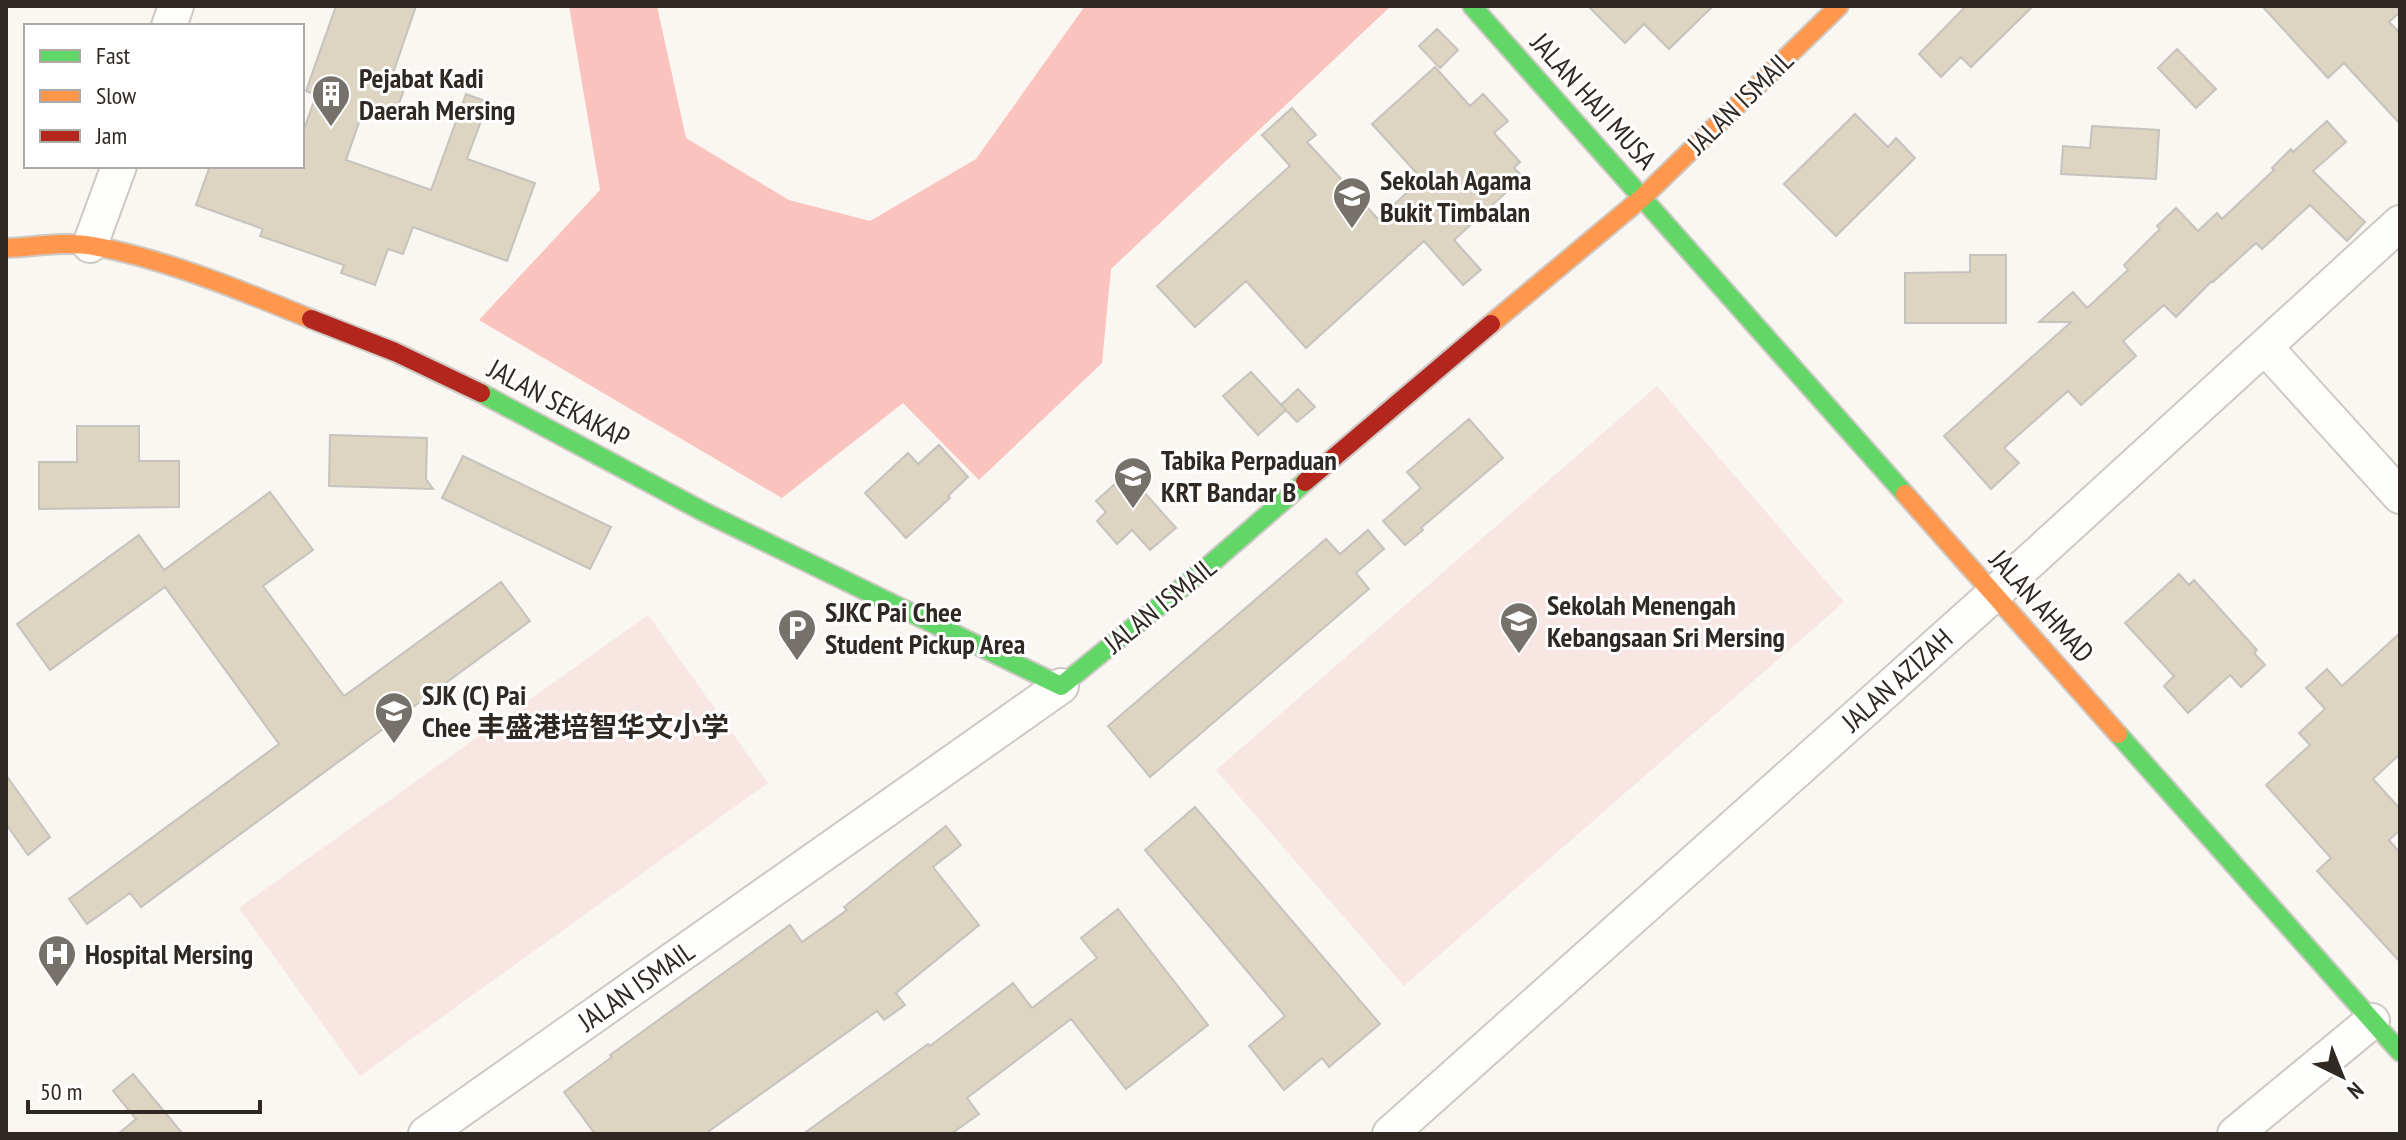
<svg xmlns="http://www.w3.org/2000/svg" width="2406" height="1140" font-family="'PT Sans Narrow','Noto Sans SC',sans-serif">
<rect width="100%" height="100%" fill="#faf6f2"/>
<!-- green -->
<path fill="#f8e6e2" d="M 1657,386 L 1844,602 L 1404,986 L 1216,770 Z
M 648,615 L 768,783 L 360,1076 L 239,908 Z"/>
<!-- forest -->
<path fill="#fbc3be" d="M 569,6 L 657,6 L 686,138 L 789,200 L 870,221 L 976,159 L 1085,6 L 1391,6 L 1111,269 L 1102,363 L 979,480 L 903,403 L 782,498 L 479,320 L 600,190 Z"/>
<!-- building -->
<path fill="#ddd4c1" stroke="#c6c2bd" stroke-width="2" d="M 336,6 L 416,6 L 390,82 L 405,87 L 392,122 L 363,111 L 346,160 L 431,190 L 466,94 L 488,102 L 467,159 L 535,183 L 507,261 L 413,227 L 403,254 L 388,249 L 375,285 L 341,273 L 344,265 L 260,236 L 263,229 L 196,205 L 210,166 L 302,166 L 302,135 L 316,95 L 306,91 Z
M 1588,6 L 1713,6 L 1669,49 L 1644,24 L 1625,43 Z
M 1966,6 L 2033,6 L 1971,67 L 1961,57 L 1941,77 L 1919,54 Z
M 2262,6 L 2400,6 L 2400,12 L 2389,22 L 2400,33 L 2400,124 L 2344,63 L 2328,78 Z
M 1437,29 L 1458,50 L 1440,68 L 1419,46 Z
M 2177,49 L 2216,89 L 2196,108 L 2158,68 Z
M 1435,67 L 1470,106 L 1483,94 L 1508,121 L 1494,133 L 1520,162 L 1514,168 L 1523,177 L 1454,240 L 1481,270 L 1463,285 L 1424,241 L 1306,348 L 1246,281 L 1195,327 L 1157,286 L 1290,166 L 1262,135 L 1292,108 L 1316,135 L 1307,142 L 1378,219 L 1422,179 L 1372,124 Z
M 1855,114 L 1888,147 L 1896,138 L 1915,158 L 1836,236 L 1784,184 Z
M 2327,121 L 2346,142 L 2313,171 L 2365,222 L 2347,241 L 2310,205 L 2262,249 L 2256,243 L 2213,282 L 2212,281 L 2176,317 L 2164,305 L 2123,341 L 2136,356 L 2081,405 L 2068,391 L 2004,448 L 2019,463 L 1991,489 L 1944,436 L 2071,322 L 2039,322 L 2073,292 L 2087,308 L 2128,270 L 2124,265 L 2160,229 L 2157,226 L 2176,208 L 2198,231 L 2217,213 L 2222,219 L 2274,170 L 2272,168 L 2291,149 L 2293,152 Z
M 2092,126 L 2159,130 L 2156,179 L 2061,174 L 2063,146 L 2090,148 Z
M 1970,255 L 2006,255 L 2006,323 L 1905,323 L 1905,273 L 1970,272 Z
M 1251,372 L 1286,410 L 1258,435 L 1223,396 Z
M 1298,389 L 1315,407 L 1297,422 L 1281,405 Z
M 1469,419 L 1503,458 L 1421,528 L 1423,530 L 1405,545 L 1383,521 L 1421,488 L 1407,472 Z
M 77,426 L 139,426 L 139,461 L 179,461 L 179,507 L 39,509 L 39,462 L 77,462 Z
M 330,435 L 427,438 L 426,479 L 433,489 L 329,486 Z
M 939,445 L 968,477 L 948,496 L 950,498 L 906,538 L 865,493 L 908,453 L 918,464 Z
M 463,456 L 611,527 L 590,569 L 442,498 Z
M 1127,473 L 1176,528 L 1150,550 L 1132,530 L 1117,544 L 1097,521 L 1106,512 L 1096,501 Z
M 270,492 L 313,550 L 263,586 L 344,696 L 501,582 L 530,621 L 141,907 L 130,893 L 87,924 L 69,899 L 279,744 L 165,587 L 50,670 L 17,624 L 139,535 L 164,570 Z
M 1368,530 L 1384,549 L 1356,573 L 1369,589 L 1150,777 L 1108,726 L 1326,539 L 1340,554 Z
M 2179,574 L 2189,585 L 2194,580 L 2257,650 L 2254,653 L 2265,665 L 2241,687 L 2230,675 L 2188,713 L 2164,686 L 2174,676 L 2125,623 Z
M 2400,633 L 2400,754 L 2373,779 L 2400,809 L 2400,830 L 2389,840 L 2400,853 L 2400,962 L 2317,871 L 2331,858 L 2266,785 L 2310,745 L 2299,733 L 2325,709 L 2306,688 L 2327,669 L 2342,686 Z
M 6,775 L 50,837 L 28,855 L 6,824 Z
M 1195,807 L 1380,1024 L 1329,1067 L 1322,1058 L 1284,1090 L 1249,1046 L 1285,1016 L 1145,850 Z
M 946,826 L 961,845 L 933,867 L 979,925 L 896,993 L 905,1005 L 884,1020 L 877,1011 L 705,1134 L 595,1134 L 564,1092 L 612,1057 L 610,1055 L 790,925 L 802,942 L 847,910 L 844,907 Z
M 1118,909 L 1208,1025 L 1126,1089 L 1071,1019 L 967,1098 L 979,1114 L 951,1134 L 803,1134 L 928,1044 L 930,1046 L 1013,983 L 1032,1008 L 1097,958 L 1081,938 Z
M 133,1074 L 183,1134 L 118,1134 L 136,1119 L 113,1091 Z"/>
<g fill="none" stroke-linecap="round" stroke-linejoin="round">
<!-- street casing -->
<g stroke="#cec9c4" stroke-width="38">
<path id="street" d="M 169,26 L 176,6
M 90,245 L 119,166
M 2265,347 L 2400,496
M 426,1134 L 1061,686
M 1390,1134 L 1994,594 L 2400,223
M 2235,1134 L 2372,1021"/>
</g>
<!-- fast casing -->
<g stroke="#cec9c4" stroke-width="22">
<path id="fast" d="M 1472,6 L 1905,494
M 481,393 L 706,513 L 1061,686 L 1206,568 L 1305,482
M 2118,734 L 2400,1052"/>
</g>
<!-- slow casing -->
<g stroke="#cec9c4" stroke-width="22">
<path id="slow" d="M 6,248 C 33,247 66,241 93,246 C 163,258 245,292 311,319
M 1491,324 L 1643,197 L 1839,6
M 1905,494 L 2118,734"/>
</g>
<!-- jam casing -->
<g stroke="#cec9c4" stroke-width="22">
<path id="jam" d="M 311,319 L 395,352 L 481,393
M 1305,482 L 1491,324"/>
</g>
<!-- street -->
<use href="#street" stroke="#fefefd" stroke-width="34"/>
<!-- fast -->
<use href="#fast" stroke="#63d668" stroke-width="18"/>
<!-- slow -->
<use href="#slow" stroke="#ff974d" stroke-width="18"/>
<!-- jam -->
<use href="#jam" stroke="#b3261e" stroke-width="18"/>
</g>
<!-- icons -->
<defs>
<g id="building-pin" transform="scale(2)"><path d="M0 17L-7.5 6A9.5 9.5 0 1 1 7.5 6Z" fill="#77716b" stroke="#fff"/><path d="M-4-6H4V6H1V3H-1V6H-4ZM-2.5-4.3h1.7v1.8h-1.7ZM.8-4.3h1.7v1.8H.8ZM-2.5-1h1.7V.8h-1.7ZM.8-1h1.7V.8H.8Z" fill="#fff"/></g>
<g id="school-pin" transform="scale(2)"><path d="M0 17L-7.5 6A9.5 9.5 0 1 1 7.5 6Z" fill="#77716b" stroke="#fff"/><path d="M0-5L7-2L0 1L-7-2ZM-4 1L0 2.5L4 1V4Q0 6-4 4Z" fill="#fff"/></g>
<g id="parking-pin" transform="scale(2)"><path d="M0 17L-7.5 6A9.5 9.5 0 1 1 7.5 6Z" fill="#77716b" stroke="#fff"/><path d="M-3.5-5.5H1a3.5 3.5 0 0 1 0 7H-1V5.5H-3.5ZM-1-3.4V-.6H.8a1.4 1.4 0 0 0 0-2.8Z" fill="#fff"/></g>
<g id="hospital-pin" transform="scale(2)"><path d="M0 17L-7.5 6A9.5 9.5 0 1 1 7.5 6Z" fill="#77716b" stroke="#fff"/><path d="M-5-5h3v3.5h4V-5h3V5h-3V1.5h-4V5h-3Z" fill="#fff"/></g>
</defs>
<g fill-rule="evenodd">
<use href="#building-pin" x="331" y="94"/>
<use href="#school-pin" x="1352" y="196"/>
<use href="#school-pin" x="1133" y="476"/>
<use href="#school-pin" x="1519" y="621"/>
<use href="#parking-pin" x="797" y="628"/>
<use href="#school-pin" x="394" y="711"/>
<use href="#hospital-pin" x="57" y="954"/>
</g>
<g text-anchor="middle" stroke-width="6" stroke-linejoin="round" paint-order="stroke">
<!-- poi labels -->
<g font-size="28" font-weight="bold" fill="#302923" stroke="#fff" text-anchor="start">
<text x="359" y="88">Pejabat Kadi<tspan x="359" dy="32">Daerah Mersing</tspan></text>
<text x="1380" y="190">Sekolah Agama<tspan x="1380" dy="32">Bukit Timbalan</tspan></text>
<text x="1161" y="470">Tabika Perpaduan<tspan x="1161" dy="32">KRT Bandar B</tspan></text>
<text x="1547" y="615">Sekolah Menengah<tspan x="1547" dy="32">Kebangsaan Sri Mersing</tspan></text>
<text x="825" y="622">SJKC Pai Chee<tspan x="825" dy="32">Student Pickup Area</tspan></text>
<text x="422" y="705">SJK (C) Pai<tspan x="422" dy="32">Chee 丰盛港培智华文小学</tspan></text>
<text x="85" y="964">Hospital Mersing</text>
</g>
<!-- street labels -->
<g font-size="28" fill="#302923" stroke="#fff">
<text transform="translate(1594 101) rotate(48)" y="10">JALAN HAJI MUSA</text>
<text transform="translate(1740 102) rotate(-44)" y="10">JALAN ISMAIL</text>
<text transform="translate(559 403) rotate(28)" y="10">JALAN SEKAKAP</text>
<text transform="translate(1160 605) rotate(-39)" y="10">JALAN ISMAIL</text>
<text transform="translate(2042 606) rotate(48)" y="10">JALAN AHMAD</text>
<text transform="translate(1897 680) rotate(-42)" y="10">JALAN AZIZAH</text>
<text transform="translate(636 986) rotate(-35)" y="10">JALAN ISMAIL</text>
</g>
</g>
<!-- border -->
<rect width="2406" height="1140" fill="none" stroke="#302923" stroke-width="16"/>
<!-- legend -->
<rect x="24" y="24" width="280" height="144" fill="#ffffff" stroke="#aca9a7" stroke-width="2"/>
<rect x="40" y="50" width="40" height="12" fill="#63d668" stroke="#aca9a7" stroke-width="2"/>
<text x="96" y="64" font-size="24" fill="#302923">Fast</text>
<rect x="40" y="90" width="40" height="12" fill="#ff974d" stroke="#aca9a7" stroke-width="2"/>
<text x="96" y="104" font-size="24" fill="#302923">Slow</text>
<rect x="40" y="130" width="40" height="12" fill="#b3261e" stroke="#aca9a7" stroke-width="2"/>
<text x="96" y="144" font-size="24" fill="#302923">Jam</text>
<!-- north arrow -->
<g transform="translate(2342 1076) rotate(137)" stroke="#ffffff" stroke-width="6" paint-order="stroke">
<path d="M0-6L14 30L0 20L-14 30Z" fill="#302923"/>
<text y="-12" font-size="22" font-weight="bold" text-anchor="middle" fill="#302923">N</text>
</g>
<!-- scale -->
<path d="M28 1100v12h232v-12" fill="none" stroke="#302923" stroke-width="4"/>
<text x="40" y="1100" font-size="24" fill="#302923" stroke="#ffffff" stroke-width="6" paint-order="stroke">50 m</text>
</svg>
